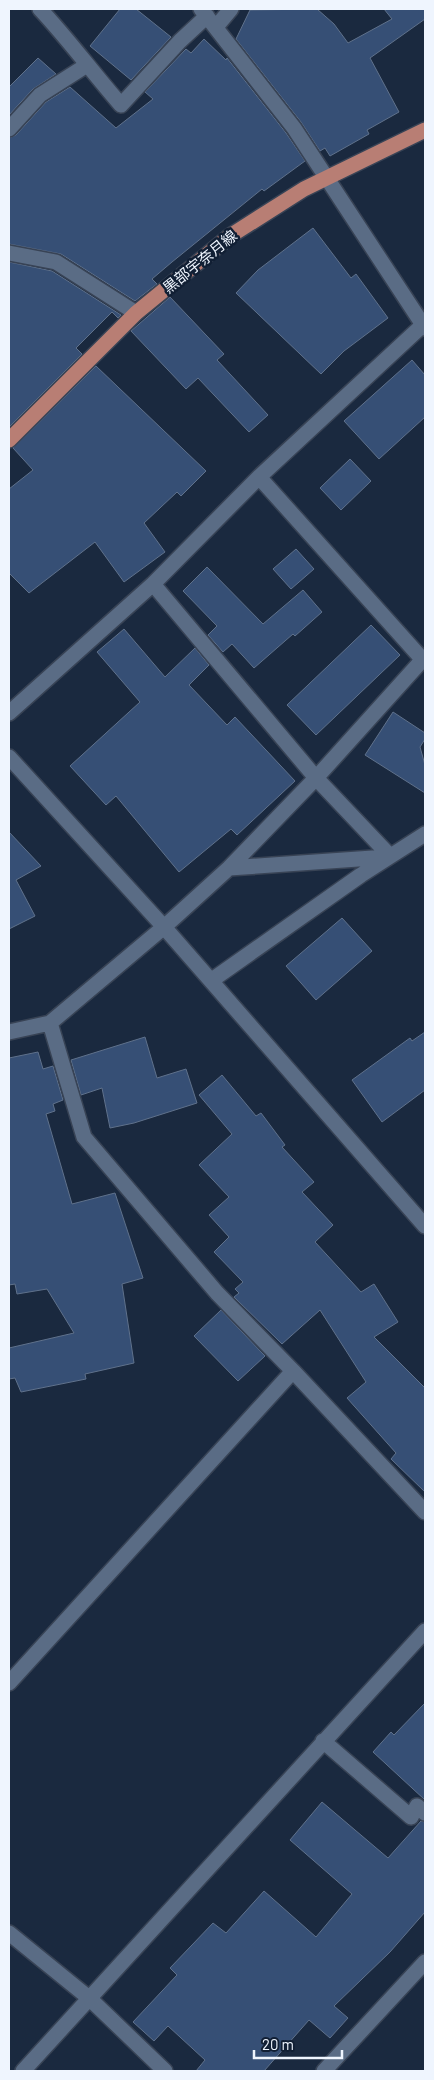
<svg xmlns="http://www.w3.org/2000/svg" width="434" height="2080" font-family="Barlow,'Noto Sans JP',sans-serif">
<rect width="100%" height="100%" fill="#1a293f"/>
<!-- building -->
<path fill="#364f75" stroke="#5f718b" d="M 120,9 L 136,9 L 171,37 L 131,80 L 90,46 Z
M 317,9 L 334,24 L 348,43 L 392,19 L 384,9 L 425,9 L 425,19 L 370,58 L 399,112 L 367,130 L 369,134 L 330,156 L 325,148 L 320,151 L 301,122 L 236,39 L 250,10 Z
M 204,39 L 226,60 L 227,58 L 286,133 L 305,161 L 264,191 L 262,189 L 172,262 L 152,279 L 157,284 L 135,301 L 61,254 L 9,244 L 9,138 L 16,135 L 46,102 L 70,87 L 116,128 L 153,99 L 145,92 L 186,49 L 191,53 Z
M 38,58 L 56,74 L 33,89 L 9,115 L 9,87 Z
M 313,228 L 351,278 L 356,274 L 388,318 L 344,351 L 321,374 L 236,293 L 258,270 Z
M 9,262 L 52,271 L 121,315 L 118,318 L 112,312 L 76,348 L 82,354 L 9,427 Z
M 170,297 L 224,354 L 217,360 L 268,415 L 249,432 L 198,378 L 186,389 L 131,331 Z
M 412,360 L 425,375 L 425,417 L 379,459 L 344,421 Z
M 96,366 L 206,471 L 181,496 L 177,492 L 144,523 L 165,552 L 124,582 L 95,542 L 29,593 L 9,573 L 9,489 L 33,470 L 13,448 Z
M 350,459 L 371,481 L 341,510 L 320,488 Z
M 296,549 L 314,569 L 291,589 L 273,569 Z
M 207,567 L 263,624 L 303,590 L 322,612 L 295,636 L 293,634 L 254,668 L 232,644 L 223,652 L 208,635 L 217,626 L 183,591 Z
M 371,625 L 400,655 L 316,735 L 287,705 Z
M 124,629 L 165,677 L 195,648 L 209,665 L 189,685 L 227,725 L 235,717 L 295,781 L 237,835 L 231,829 L 179,872 L 116,796 L 106,805 L 70,766 L 140,702 L 97,652 Z
M 393,712 L 425,733 L 425,739 L 420,747 L 425,765 L 425,793 L 365,755 Z
M 9,832 L 41,866 L 16,880 L 35,916 L 9,929 Z
M 342,918 L 372,951 L 316,1000 L 286,966 Z
M 425,1032 L 425,1090 L 382,1122 L 352,1080 L 410,1038 L 412,1041 Z
M 145,1037 L 157,1078 L 186,1069 L 197,1103 L 134,1123 L 110,1128 L 102,1088 L 81,1095 L 71,1060 Z
M 38,1052 L 43,1069 L 53,1066 L 63,1100 L 53,1104 L 55,1111 L 46,1114 L 72,1204 L 115,1193 L 143,1278 L 122,1284 L 134,1363 L 85,1374 L 86,1379 L 21,1392 L 15,1378 L 9,1379 L 9,1348 L 74,1333 L 47,1289 L 17,1294 L 15,1284 L 9,1285 L 9,1058 Z
M 222,1075 L 256,1116 L 261,1113 L 285,1145 L 282,1147 L 314,1182 L 302,1192 L 333,1225 L 315,1242 L 361,1292 L 374,1284 L 398,1322 L 374,1337 L 425,1388 L 425,1492 L 391,1459 L 396,1453 L 347,1398 L 366,1382 L 320,1310 L 282,1344 L 234,1297 L 239,1293 L 235,1289 L 243,1282 L 214,1252 L 229,1237 L 209,1215 L 229,1197 L 199,1165 L 232,1134 L 199,1095 Z
M 221,1310 L 265,1356 L 238,1381 L 194,1336 Z
M 425,1703 L 425,1800 L 373,1752 L 391,1732 L 394,1735 Z
M 322,1802 L 388,1858 L 421,1821 L 425,1822 L 425,1912 L 390,1952 L 334,2006 L 348,2018 L 330,2038 L 309,2020 L 264,2071 L 196,2071 L 205,2060 L 168,2026 L 154,2041 L 133,2022 L 177,1975 L 170,1968 L 213,1923 L 226,1933 L 264,1891 L 316,1937 L 352,1894 L 290,1840 Z"/>
<g fill="none" stroke-linecap="round" stroke-linejoin="round">
<!-- minor casing -->
<g stroke="#384355" stroke-width="18">
<path id="minor" d="M 40,9 C 69,40 93,73 121,105 L 180,41 L 207,16
M 201,9 L 294,128 L 425,328
M 216,27 L 231,9
M 9,129 L 40,95 L 87,65
M 9,253 L 56,262 L 136,313
M 153,584 L 259,477
M 423,660 L 259,477 L 425,323
M 9,713 L 153,584 L 316,778 L 390,856
M 9,757 L 164,927 L 229,868 L 316,778 L 425,657
M 229,868 L 387,857
M 212,980 L 361,875 L 425,834
M 50,1023 L 84,1137 L 217,1293 L 293,1371
M 9,1032 L 50,1023 L 164,927 L 425,1226
M 9,1683 L 293,1371 L 425,1512
M 323,1741 L 411,1817 L 417,1806 L 425,1813
M 9,1933 L 89,1998 L 165,2071
M 23,2071 L 425,1631
M 324,2071 L 425,1962"/>
</g>
<!-- major casing -->
<g stroke="#384355" stroke-width="18">
<path id="major" d="M 9,440 L 136,313 L 230,236 L 304,189 L 425,130"/>
</g>
<!-- minor -->
<use href="#minor" stroke="#5a6c85" stroke-width="15"/>
<!-- major -->
<use href="#major" stroke="#b87e74" stroke-width="15"/>
</g>
<g text-anchor="middle" stroke-width="5" stroke-linejoin="round" paint-order="stroke">
<!-- street labels -->
<g font-size="15" fill="#eff5fe" stroke="#111f34">
<text transform="translate(200 262) rotate(-39)" y="5">黒部宇奈月線</text>
</g>
</g>
<!-- border -->
<rect width="434" height="2080" fill="none" stroke="#eff5fe" stroke-width="20"/>
<!-- scale -->
<path d="M254 2050v8h88v-8" fill="none" stroke="#eff5fe" stroke-width="2.5"/>
<text x="262" y="2050" font-size="15" fill="#eff5fe" stroke="#111f34" stroke-width="4" paint-order="stroke">20 m</text>
</svg>
